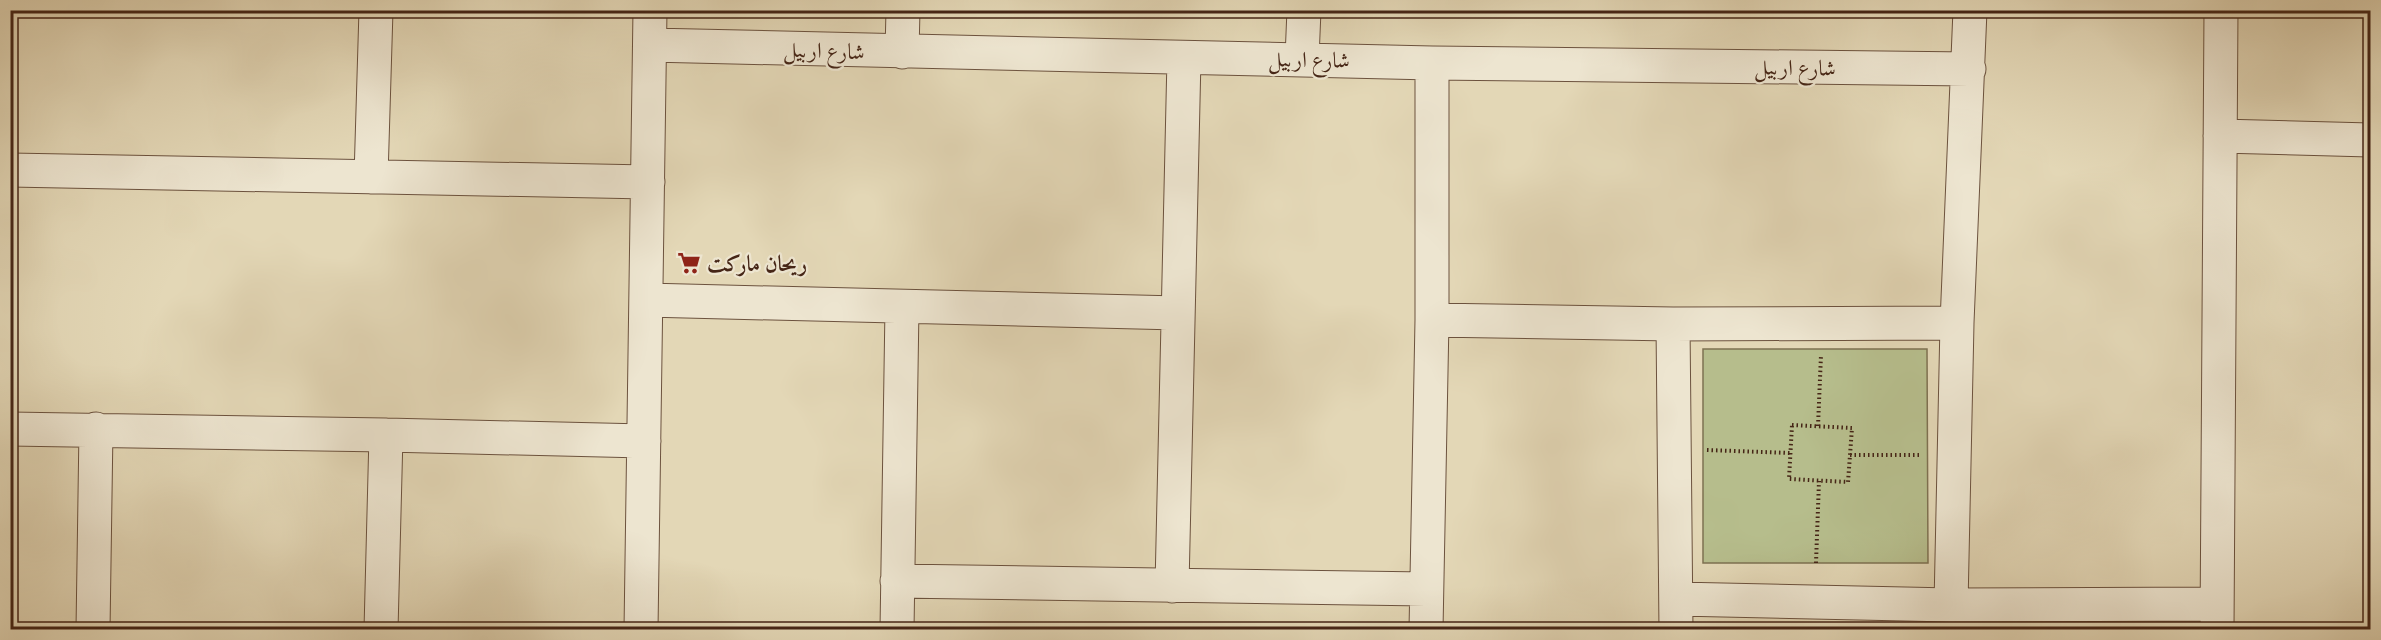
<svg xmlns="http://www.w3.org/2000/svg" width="2381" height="640" font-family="'IM FELL English',Amiri,serif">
<rect width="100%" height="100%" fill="#e3d7b6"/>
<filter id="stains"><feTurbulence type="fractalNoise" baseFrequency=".00333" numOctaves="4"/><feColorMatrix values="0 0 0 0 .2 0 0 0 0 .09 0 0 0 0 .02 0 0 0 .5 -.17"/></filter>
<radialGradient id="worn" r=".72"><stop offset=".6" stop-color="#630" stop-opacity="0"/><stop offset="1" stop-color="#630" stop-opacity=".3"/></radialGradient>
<!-- green -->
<path fill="#b6bd8c" stroke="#7e7151" stroke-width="1.5" d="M 1703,349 L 1927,349 L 1928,563 L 1703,563 Z"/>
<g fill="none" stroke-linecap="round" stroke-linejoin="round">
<!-- street casing -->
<g stroke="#6c523e" stroke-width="35">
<path id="street" d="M 650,45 L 1432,63 L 1969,69
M 902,52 L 903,10
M 1302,58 L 1304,10
M 2220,136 L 2370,140
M 10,170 L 648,182
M 371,177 L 376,10
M 646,300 L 1178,313
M 1432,320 L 1673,324 L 1957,323
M 1673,324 L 1676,630
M 10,429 L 386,435 L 644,441
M 897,581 L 1426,589
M 1172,586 L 1184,58
M 1677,599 L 1951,605 L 2217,604
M 1951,605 L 1957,323 L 1970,10
M 93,630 L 96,429
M 381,630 L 386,435
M 641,630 L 650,10
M 897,630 L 902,307
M 1426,630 L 1432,320 L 1432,63
M 2217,630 L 2221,10"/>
</g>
<!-- path -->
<path stroke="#452516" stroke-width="4" stroke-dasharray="1.5 3" stroke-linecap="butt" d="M 1792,425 L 1852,428 L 1848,482 L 1789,479 Z
M 1818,426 L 1821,355
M 1707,450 L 1790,453
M 1850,455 L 1920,455
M 1816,563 L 1819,481"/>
<!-- street -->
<use href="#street" stroke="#ede5d0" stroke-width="33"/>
</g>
<!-- icons -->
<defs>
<g id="supermarket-bare" transform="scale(1.8)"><path d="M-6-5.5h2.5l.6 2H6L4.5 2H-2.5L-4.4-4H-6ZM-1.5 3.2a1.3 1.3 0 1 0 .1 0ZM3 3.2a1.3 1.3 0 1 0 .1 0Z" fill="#8f2418" stroke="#ede5d0" stroke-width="2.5" paint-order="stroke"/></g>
</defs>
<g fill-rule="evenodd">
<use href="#supermarket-bare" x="689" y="263"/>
</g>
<g text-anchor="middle" stroke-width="4.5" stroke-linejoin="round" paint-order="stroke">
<!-- street labels -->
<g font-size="22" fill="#452516" stroke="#ede5d0">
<text transform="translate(824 50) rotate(2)" y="8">شارع اربيل</text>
<text transform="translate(1309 59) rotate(1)" y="8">شارع اربيل</text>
<text transform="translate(1795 67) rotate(1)" y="8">شارع اربيل</text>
</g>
<!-- poi labels -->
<g font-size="22" font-weight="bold" fill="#452516" stroke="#ede5d0" text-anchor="start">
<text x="707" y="271">ريحان ماركت</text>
</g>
</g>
<!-- margin -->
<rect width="2381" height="640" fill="none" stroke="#e3d7b6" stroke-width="36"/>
<rect x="12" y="12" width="2357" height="616" fill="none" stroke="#452516" stroke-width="3"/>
<rect x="18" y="18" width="2345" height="604" fill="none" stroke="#452516" stroke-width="1.5"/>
<rect width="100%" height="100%" filter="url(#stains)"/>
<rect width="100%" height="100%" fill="url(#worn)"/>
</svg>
